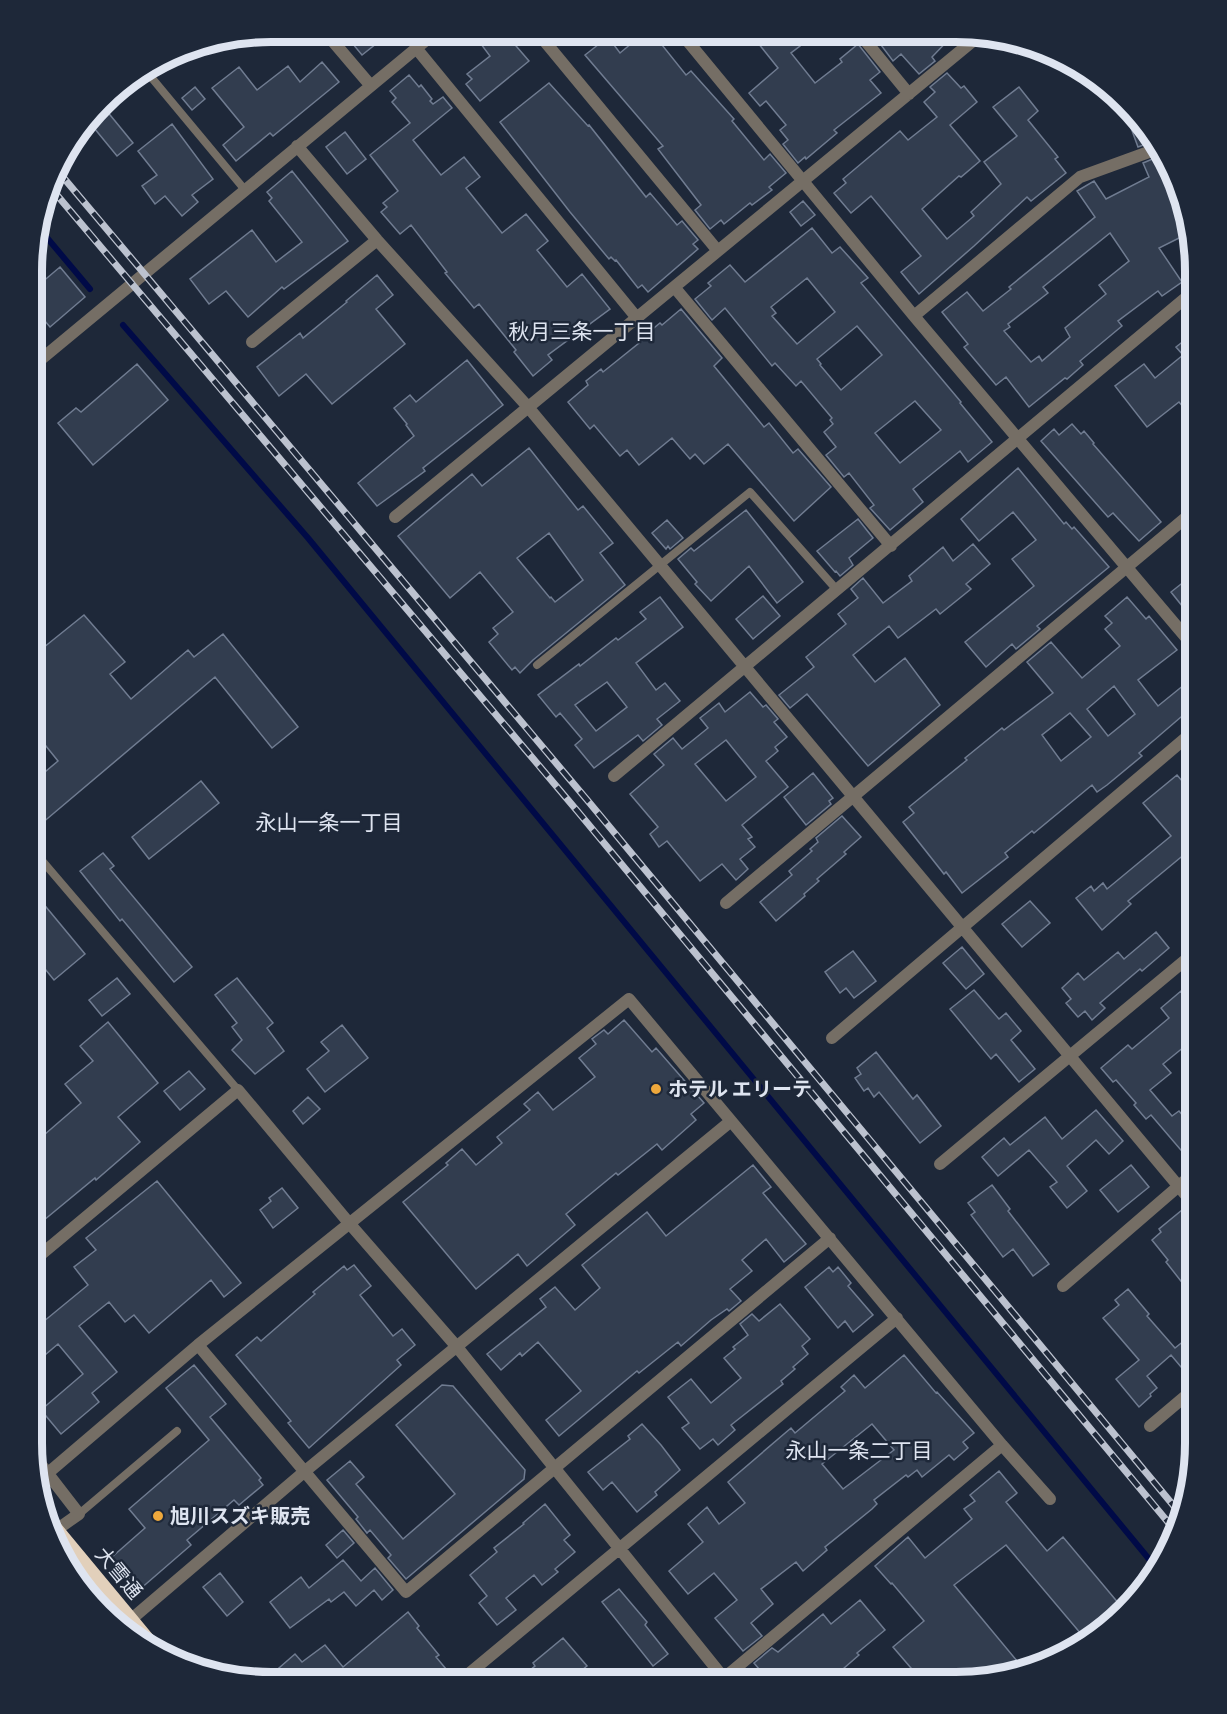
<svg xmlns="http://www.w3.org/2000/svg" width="1227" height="1714" font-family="'Source Sans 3','Noto Sans JP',sans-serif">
<rect width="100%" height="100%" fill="#1e2839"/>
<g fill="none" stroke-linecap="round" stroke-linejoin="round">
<!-- stream -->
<path stroke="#000a47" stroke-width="6" d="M 38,227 L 90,289
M 123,325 L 308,538 L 1158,1570"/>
</g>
<!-- building -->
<path fill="#323d4f" stroke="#707c91" stroke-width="1.5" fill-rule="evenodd" d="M 350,32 L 391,32 L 362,55 L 352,43 L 356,40 Z
M 472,32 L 504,32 L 529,61 L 480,101 L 466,84 L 472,79 L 467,74 L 490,56 Z
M 644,33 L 658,33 L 666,42 L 662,45 L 686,75 L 691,71 L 734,119 L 732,121 L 764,160 L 770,154 L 786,173 L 769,187 L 772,190 L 752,205 L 750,203 L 724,224 L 721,220 L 710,229 L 695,210 L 701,205 L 658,149 L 663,146 L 585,55 L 608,37 L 620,53 Z
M 750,33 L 791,33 L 800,46 L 791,53 L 815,83 L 842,62 L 840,59 L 858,44 L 880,72 L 870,80 L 881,93 L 834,130 L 837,133 L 806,159 L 805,157 L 798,163 L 783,144 L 788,140 L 780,130 L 786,125 L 766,101 L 760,106 L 749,93 L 778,68 Z
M 872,33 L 955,33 L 932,57 L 935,61 L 919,74 L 901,54 L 893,61 Z
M 322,62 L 339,82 L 273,136 L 270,133 L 236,161 L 223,145 L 244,127 L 212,88 L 239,67 L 257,90 L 288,66 L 300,82 Z
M 947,73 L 961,88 L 964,86 L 977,102 L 950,125 L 980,161 L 961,177 L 959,176 L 922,209 L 947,239 L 974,216 L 971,212 L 1001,184 L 984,162 L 1017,136 L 993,107 L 1019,87 L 1038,111 L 1028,120 L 1058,157 L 1055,159 L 1066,173 L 1031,201 L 1027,197 L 974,246 L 919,294 L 901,272 L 921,256 L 871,196 L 851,213 L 834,193 L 846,183 L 843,179 L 900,131 L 908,140 L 937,117 L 924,102 L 935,92 L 930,87 Z
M 409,75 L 419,87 L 421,85 L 432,99 L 430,101 L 433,104 L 443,97 L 452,108 L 413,140 L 441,175 L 464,157 L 480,177 L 466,188 L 502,233 L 526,214 L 548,241 L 537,250 L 567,287 L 582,274 L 610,309 L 548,355 L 552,360 L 533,376 L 514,352 L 516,350 L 479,304 L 474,308 L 445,273 L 447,272 L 411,225 L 400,234 L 381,212 L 387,207 L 383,203 L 398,191 L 370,155 L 410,123 L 392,102 L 396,98 L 390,91 Z
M 549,83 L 588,126 L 589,125 L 646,197 L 650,193 L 677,225 L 682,221 L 698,240 L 693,244 L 698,249 L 648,292 L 642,285 L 638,288 L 616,260 L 615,261 L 611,257 L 609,259 L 570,212 L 500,122 Z
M 195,87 L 205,99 L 192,110 L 182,98 Z
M 106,110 L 133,143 L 117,156 L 90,123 Z
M 1128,113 L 1152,142 L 1138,147 L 1126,114 Z
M 172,124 L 213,179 L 192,195 L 198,202 L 182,216 L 165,196 L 155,204 L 142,186 L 157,175 L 138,151 Z
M 345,132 L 366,159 L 347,174 L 326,147 Z
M 1162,155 L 1169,175 L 1173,174 L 1187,234 L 1159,248 L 1182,282 L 1162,296 L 1158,291 L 1118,321 L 1122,326 L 1080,361 L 1083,365 L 1067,379 L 1065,378 L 1029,407 L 1006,377 L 996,385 L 964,347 L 968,344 L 942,312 L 967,292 L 983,311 L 1011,289 L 1009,287 L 1095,217 L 1077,191 L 1094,181 L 1106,199 L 1149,177 L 1143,163 ZM 1110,233 L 1129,261 L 1099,285 L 1106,294 L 1065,328 L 1070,337 L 1042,361 L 1039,356 L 1031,362 L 1004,331 L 1010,327 L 1008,324 L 1048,293 L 1043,287 Z
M 292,171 L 348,241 L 284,289 L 282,287 L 248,317 L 226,291 L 209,304 L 190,279 L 252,230 L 276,262 L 302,242 L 269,201 L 272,198 L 267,192 Z
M 803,201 L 815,215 L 801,226 L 790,212 Z
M 812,228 L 832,253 L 840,247 L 868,278 L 861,283 L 961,402 L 960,403 L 992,442 L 968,462 L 960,451 L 913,489 L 923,502 L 890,530 L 870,508 L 874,505 L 849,473 L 844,477 L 826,455 L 836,447 L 824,432 L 833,424 L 830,420 L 832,418 L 801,381 L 796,386 L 775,363 L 772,366 L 725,308 L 712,320 L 695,299 L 711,286 L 708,283 L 730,265 L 745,282 ZM 807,278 L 835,312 L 797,344 L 772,316 L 776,313 L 771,307 ZM 857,326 L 882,355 L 841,390 L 820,365 L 821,364 L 817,359 ZM 915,401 L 941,430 L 900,463 L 875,433 Z
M 60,267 L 85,297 L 50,327 L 33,307 L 34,289 Z
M 377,275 L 393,295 L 376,309 L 405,344 L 332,404 L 306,374 L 279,396 L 257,367 L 300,333 L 303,338 L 347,302 L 346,301 Z
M 681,309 L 722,358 L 714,366 L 764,427 L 769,423 L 793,453 L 798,449 L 831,487 L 794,521 L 728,444 L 704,464 L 695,454 L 690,459 L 672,438 L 639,465 L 627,450 L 620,456 L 594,425 L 590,429 L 568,402 L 588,385 L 586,381 L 601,369 L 603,372 L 644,339 L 643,337 L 660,323 L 662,325 Z
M 1195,332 L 1195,421 L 1179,402 L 1147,427 L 1115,386 L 1144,364 L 1155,378 L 1183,355 L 1176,347 Z
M 467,360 L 503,405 L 423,468 L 425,471 L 377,506 L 358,483 L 414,436 L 406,425 L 407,424 L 394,408 L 410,395 L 416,402 Z
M 137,364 L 168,400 L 93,465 L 58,423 L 76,408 L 81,412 Z
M 1072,424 L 1081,434 L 1084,431 L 1094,443 L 1093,444 L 1161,522 L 1139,541 L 1113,513 L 1108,517 L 1041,441 L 1054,429 L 1059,435 Z
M 529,448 L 578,510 L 583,506 L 613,543 L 600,553 L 625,585 L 533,660 L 520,673 L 515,667 L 512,670 L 489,642 L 498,634 L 493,628 L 513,612 L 480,572 L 450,598 L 398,536 L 472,474 L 482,486 ZM 549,533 L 583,580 L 555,602 L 551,597 L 550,598 L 517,558 Z
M 1018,468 L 1064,524 L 1066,522 L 1072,529 L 1074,527 L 1109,567 L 1037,626 L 1040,629 L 1016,649 L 1012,644 L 986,667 L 965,642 L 1034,586 L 1012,559 L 1036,540 L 1013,512 L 979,541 L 961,519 Z
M 746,510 L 803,582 L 777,603 L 749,566 L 711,601 L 695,584 L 697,582 L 678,559 L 691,548 L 694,551 Z
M 858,519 L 873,538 L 849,558 L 853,565 L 840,576 L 836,571 L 835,572 L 817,551 Z
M 667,520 L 683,538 L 670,549 L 668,546 L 666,549 L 652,533 Z
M 973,544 L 990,564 L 966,584 L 971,589 L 940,614 L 936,609 L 898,638 L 889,626 L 853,655 L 875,682 L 905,658 L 940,705 L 868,766 L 807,694 L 790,708 L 779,695 L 814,667 L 806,657 L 846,624 L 838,614 L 858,598 L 851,589 L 863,578 L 883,603 L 912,581 L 909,576 L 943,547 L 953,561 Z
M 1195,573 L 1195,622 L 1171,592 Z
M 763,596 L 780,616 L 753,639 L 736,619 Z
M 660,597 L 683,627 L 636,663 L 656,690 L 665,683 L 680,701 L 657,719 L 662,725 L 643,741 L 638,735 L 594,768 L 575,745 L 582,739 L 560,713 L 556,717 L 538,695 L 579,664 L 580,666 L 616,638 L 618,640 L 646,619 L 640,612 ZM 607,682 L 627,707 L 596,731 L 575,705 Z
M 1127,597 L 1146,619 L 1149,616 L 1177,650 L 1138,680 L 1158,706 L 1195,676 L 1195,705 L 1139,753 L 1142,756 L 1107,785 L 1097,792 L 1092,785 L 1034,833 L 1032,831 L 1005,853 L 1008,857 L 962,893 L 946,872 L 944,874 L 903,822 L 914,813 L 909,807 L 967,760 L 965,758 L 1002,728 L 1004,730 L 1053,693 L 1027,662 L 1051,642 L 1082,678 L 1120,646 L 1105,629 L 1112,623 L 1105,616 ZM 1114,686 L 1135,714 L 1108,736 L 1087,709 ZM 1070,713 L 1091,737 L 1061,761 L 1042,735 Z
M 84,615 L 125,662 L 110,674 L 131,699 L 188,650 L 194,657 L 223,634 L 298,727 L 272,748 L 215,677 L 41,824 L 33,813 L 33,782 L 58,761 L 33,730 L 33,656 Z
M 750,692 L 763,707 L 766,705 L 778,719 L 774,722 L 787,737 L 775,747 L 778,751 L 766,761 L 788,787 L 742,825 L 752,837 L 748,839 L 755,847 L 740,859 L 748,869 L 736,880 L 722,864 L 700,881 L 667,841 L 659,847 L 650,834 L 658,827 L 630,794 L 664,765 L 654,754 L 673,738 L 682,749 L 708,728 L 700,718 L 719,703 L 725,712 ZM 726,740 L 756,777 L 726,801 L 695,764 Z
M 813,773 L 833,798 L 829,801 L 831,804 L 806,825 L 784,797 Z
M 1177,775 L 1195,796 L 1195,864 L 1186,853 L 1128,901 L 1131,904 L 1102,930 L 1076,898 L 1091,886 L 1094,891 L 1103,883 L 1107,889 L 1171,836 L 1143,803 Z
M 201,781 L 219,803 L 149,859 L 132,837 Z
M 842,816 L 861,837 L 844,852 L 846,854 L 817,879 L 819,881 L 804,894 L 805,896 L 776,921 L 760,902 L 792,875 L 789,871 L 812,851 L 810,849 L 818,842 L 816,838 Z
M 103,853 L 114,866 L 110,869 L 192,967 L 174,982 L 122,919 L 120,921 L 80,871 Z
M 32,890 L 85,954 L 54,980 L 32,953 Z
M 1030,901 L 1050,923 L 1022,947 L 1002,924 Z
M 1156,932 L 1169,948 L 1142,971 L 1140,969 L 1100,1003 L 1105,1008 L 1092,1020 L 1085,1011 L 1078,1017 L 1066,1003 L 1071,999 L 1062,988 L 1078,973 L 1084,980 L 1118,952 L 1124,959 Z
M 962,947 L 984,974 L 966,989 L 943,963 Z
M 853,951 L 876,981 L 854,998 L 846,988 L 840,993 L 825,972 Z
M 117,978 L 130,994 L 102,1016 L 89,1000 Z
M 237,978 L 273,1023 L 267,1028 L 284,1051 L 255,1074 L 232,1050 L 242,1040 L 232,1027 L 237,1023 L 215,995 Z
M 974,990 L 999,1019 L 1006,1013 L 1021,1031 L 1011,1040 L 1035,1069 L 1019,1082 L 996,1054 L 991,1059 L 950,1009 Z
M 1181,991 L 1195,1008 L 1195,1038 L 1163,1064 L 1171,1073 L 1150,1090 L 1172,1116 L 1179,1111 L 1195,1130 L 1195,1149 L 1186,1156 L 1151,1115 L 1146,1119 L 1134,1105 L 1136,1103 L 1116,1080 L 1113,1082 L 1101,1068 L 1128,1045 L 1132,1049 L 1169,1018 L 1161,1008 Z
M 624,1020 L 652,1052 L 656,1048 L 704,1103 L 691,1114 L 696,1120 L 662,1150 L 657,1144 L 618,1175 L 616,1173 L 566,1214 L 575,1225 L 527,1266 L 518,1254 L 476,1289 L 403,1202 L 448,1165 L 446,1163 L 462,1149 L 476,1165 L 502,1143 L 497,1137 L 530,1110 L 524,1104 L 538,1092 L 553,1110 L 595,1077 L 579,1058 L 596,1044 L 592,1039 L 604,1030 L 608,1034 Z
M 108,1022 L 158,1083 L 118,1117 L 140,1142 L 96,1180 L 95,1178 L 32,1230 L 32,1122 L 44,1135 L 81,1103 L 65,1084 L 93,1061 L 80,1046 Z
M 342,1025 L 368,1058 L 325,1092 L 307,1069 L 329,1051 L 321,1042 Z
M 876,1052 L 913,1099 L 917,1095 L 941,1126 L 920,1143 L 879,1092 L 874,1097 L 868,1088 L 864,1091 L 855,1078 L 861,1074 L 857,1068 Z
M 189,1071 L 205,1089 L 180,1110 L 164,1091 Z
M 308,1097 L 320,1109 L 303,1124 L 293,1111 Z
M 1096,1110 L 1123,1141 L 1109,1154 L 1096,1140 L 1067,1166 L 1087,1191 L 1067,1208 L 1050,1187 L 1057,1182 L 1029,1150 L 998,1176 L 982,1157 L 1004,1138 L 1010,1145 L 1045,1117 L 1062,1139 Z
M 753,1165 L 771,1187 L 763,1193 L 806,1244 L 784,1262 L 766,1239 L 742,1260 L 752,1271 L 730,1289 L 741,1301 L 729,1311 L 727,1309 L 711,1320 L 681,1346 L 678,1342 L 639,1373 L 637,1371 L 559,1436 L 546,1420 L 581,1391 L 538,1342 L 522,1356 L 520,1353 L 501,1370 L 487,1354 L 546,1307 L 540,1299 L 555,1287 L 575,1310 L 600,1288 L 582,1265 L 647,1212 L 666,1236 Z
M 1131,1165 L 1149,1187 L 1118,1212 L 1100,1190 Z
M 157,1181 L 241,1283 L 224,1297 L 211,1280 L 149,1333 L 134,1315 L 125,1322 L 109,1302 L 79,1326 L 117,1372 L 92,1393 L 99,1402 L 61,1434 L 41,1410 L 83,1374 L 58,1344 L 32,1366 L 32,1331 L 88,1285 L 74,1267 L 96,1250 L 86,1238 Z
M 992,1185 L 1010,1209 L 1008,1211 L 1049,1264 L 1033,1276 L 1013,1249 L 1003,1257 L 971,1215 L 975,1212 L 968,1203 Z
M 282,1188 L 298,1208 L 273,1228 L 260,1210 L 271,1201 L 269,1198 Z
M 1182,1210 L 1195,1227 L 1195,1299 L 1166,1262 L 1168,1260 L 1152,1240 L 1161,1232 L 1159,1229 Z
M 354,1265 L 371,1286 L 360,1295 L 393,1336 L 402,1329 L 415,1345 L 397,1360 L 401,1365 L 309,1448 L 288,1423 L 291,1421 L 236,1355 L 257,1337 L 261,1341 L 315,1294 L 313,1292 L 344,1266 L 347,1270 Z
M 829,1267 L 833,1272 L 838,1267 L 851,1283 L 848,1286 L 873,1315 L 853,1332 L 845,1321 L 838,1328 L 805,1287 Z
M 1128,1289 L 1149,1314 L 1147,1316 L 1175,1348 L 1195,1332 L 1195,1380 L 1192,1380 L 1171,1355 L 1147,1376 L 1157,1388 L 1150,1394 L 1151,1396 L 1139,1407 L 1116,1379 L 1139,1360 L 1103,1318 L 1119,1305 L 1115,1300 Z
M 780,1304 L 810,1339 L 802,1346 L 808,1354 L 793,1367 L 795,1369 L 781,1381 L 783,1384 L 731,1425 L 735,1430 L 718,1445 L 713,1439 L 700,1449 L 682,1428 L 689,1423 L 668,1397 L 691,1379 L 711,1403 L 741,1378 L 724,1358 L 735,1349 L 733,1347 L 748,1335 L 740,1324 L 752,1314 L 759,1321 Z
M 904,1355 L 936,1393 L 937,1392 L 974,1433 L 963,1442 L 968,1448 L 954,1460 L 949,1455 L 922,1477 L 917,1470 L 908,1477 L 906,1475 L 874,1500 L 877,1504 L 872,1509 L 825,1547 L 827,1550 L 803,1571 L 796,1562 L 761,1589 L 773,1604 L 751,1623 L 762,1636 L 743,1651 L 715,1618 L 737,1600 L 714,1573 L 688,1594 L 669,1571 L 703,1542 L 688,1524 L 707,1507 L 719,1524 L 745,1503 L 728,1482 L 791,1428 L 795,1433 L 845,1391 L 841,1387 L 854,1375 L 865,1388 ZM 872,1424 L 894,1450 L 843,1489 L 822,1464 Z
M 194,1365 L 226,1404 L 210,1417 L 261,1478 L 259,1480 L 263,1485 L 239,1505 L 234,1500 L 187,1540 L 191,1545 L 139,1590 L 112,1557 L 145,1528 L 129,1509 L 209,1440 L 166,1388 Z
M 442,1385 L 453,1386 L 525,1470 L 524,1479 L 406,1579 L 388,1558 L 391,1555 L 370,1530 L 367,1533 L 356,1519 L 358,1517 L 327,1480 L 350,1461 L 364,1477 L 356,1484 L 403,1539 L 455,1494 L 396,1425 Z
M 642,1424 L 661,1445 L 680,1470 L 655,1492 L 657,1495 L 637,1512 L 612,1482 L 603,1490 L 588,1472 L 630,1439 L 628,1436 Z
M 999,1471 L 1017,1493 L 1006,1502 L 1047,1551 L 1063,1537 L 1125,1611 L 1114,1623 L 1087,1641 L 1006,1545 L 954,1585 L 1022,1667 L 957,1682 L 923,1682 L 893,1647 L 924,1621 L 892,1583 L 891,1584 L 875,1566 L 908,1537 L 925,1558 L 972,1519 L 964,1509 L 975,1501 L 970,1495 Z
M 545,1504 L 570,1535 L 564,1540 L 575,1552 L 555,1569 L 558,1572 L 542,1585 L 534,1575 L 506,1598 L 516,1610 L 497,1625 L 479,1603 L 487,1596 L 470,1575 L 497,1552 L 494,1548 L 524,1524 L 523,1523 Z
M 343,1530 L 354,1543 L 337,1558 L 326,1545 Z
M 343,1560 L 361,1581 L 375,1568 L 393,1590 L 382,1600 L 374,1590 L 356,1606 L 344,1592 L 331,1602 L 329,1599 L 290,1628 L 270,1602 L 301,1577 L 309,1588 Z
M 220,1573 L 243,1602 L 227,1616 L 203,1587 Z
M 619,1589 L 647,1622 L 645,1625 L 668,1654 L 653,1666 L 602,1602 Z
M 860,1600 L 885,1630 L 857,1653 L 859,1655 L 828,1682 L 770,1682 L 754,1663 L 772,1648 L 778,1652 L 823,1614 L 831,1624 Z
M 408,1612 L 419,1626 L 417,1628 L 439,1655 L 436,1657 L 446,1669 L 431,1681 L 264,1681 L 295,1654 L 302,1662 L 325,1645 L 343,1667 Z
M 563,1638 L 587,1666 L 582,1670 L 592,1681 L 516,1681 L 535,1666 L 533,1663 Z"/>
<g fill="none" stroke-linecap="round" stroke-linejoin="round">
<!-- lane -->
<path stroke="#756e65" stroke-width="8" d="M 146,71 L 245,190
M 537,665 L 750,492 L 837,590
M 33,850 L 238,1090
M 79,1514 L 177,1431"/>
<!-- street -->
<path stroke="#756e65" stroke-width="12" d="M 325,32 L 371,86
M 537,32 L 718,251
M 681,33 L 914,316 L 1195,648
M 859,33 L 909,94
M 416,48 L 637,318
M 297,146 L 377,240 L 528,407 L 1195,1206
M 675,288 L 891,546
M 914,316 L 1080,177 L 1157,149
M 252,342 L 377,240
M 33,366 L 436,32
M 395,517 L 980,35 L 984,34
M 614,776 L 1195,290
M 726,903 L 1195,510
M 832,1038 L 1195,730
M 940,1164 L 1195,952
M 32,1262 L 238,1090 L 349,1223 L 457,1347 L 727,1682
M 1063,1286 L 1195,1172
M 198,1345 L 406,1592 L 830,1238
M 1150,1426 L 1195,1388
M 35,1457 L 79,1514 L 52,1533
M 48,1473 L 198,1345 L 629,999 L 1002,1445 L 1050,1499
M 121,1628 L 304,1472 L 731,1121
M 724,1678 L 1002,1445
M 460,1681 L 897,1318"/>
<!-- highway -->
<path stroke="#e2d0bb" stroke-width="18" d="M 51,1526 L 153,1649"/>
<!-- rail casing -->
<g stroke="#bcc2cf" stroke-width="7">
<path id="rail" d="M 57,170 L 588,801 L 1183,1517
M 51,188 L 579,813 L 1177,1533"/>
</g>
<!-- rail -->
<use href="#rail" stroke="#1e2839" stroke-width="4.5" stroke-dasharray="14" stroke-linecap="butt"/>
</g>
<!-- markers -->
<g fill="#eea83c" stroke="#1e2839" stroke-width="2">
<circle cx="656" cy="1089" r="6"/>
<circle cx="158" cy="1516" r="6"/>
</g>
<g text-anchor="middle" stroke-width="5" stroke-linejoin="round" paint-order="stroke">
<!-- poi labels -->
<g font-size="20" font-weight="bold" fill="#dee4f0" stroke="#1e2839" text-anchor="start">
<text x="668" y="1096">ホテル エリーテ</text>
<text x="170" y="1523">旭川スズキ販売</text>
</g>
<!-- street labels -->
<g font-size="20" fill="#dee4f0" stroke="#1e2839">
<text transform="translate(119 1573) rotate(50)" y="7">大雪通</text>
</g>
<!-- neighbourhood labels -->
<g font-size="21" fill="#dee4f0" stroke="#1e2839">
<text x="582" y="339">秋月三条一丁目</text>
<text x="329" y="830">永山一条一丁目</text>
<text x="859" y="1458">永山一条二丁目</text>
</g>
</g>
<!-- crop -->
<path d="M0 0H1227V1714H0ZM271 42H956A229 229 0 0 1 1185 271V1443A229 229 0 0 1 956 1672H271A229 229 0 0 1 42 1443V271A229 229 0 0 1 271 42Z" fill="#1e2839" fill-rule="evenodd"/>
<path fill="none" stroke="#dee4f0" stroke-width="8" d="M271 42H956A229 229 0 0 1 1185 271V1443A229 229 0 0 1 956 1672H271A229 229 0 0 1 42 1443V271A229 229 0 0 1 271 42Z"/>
</svg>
